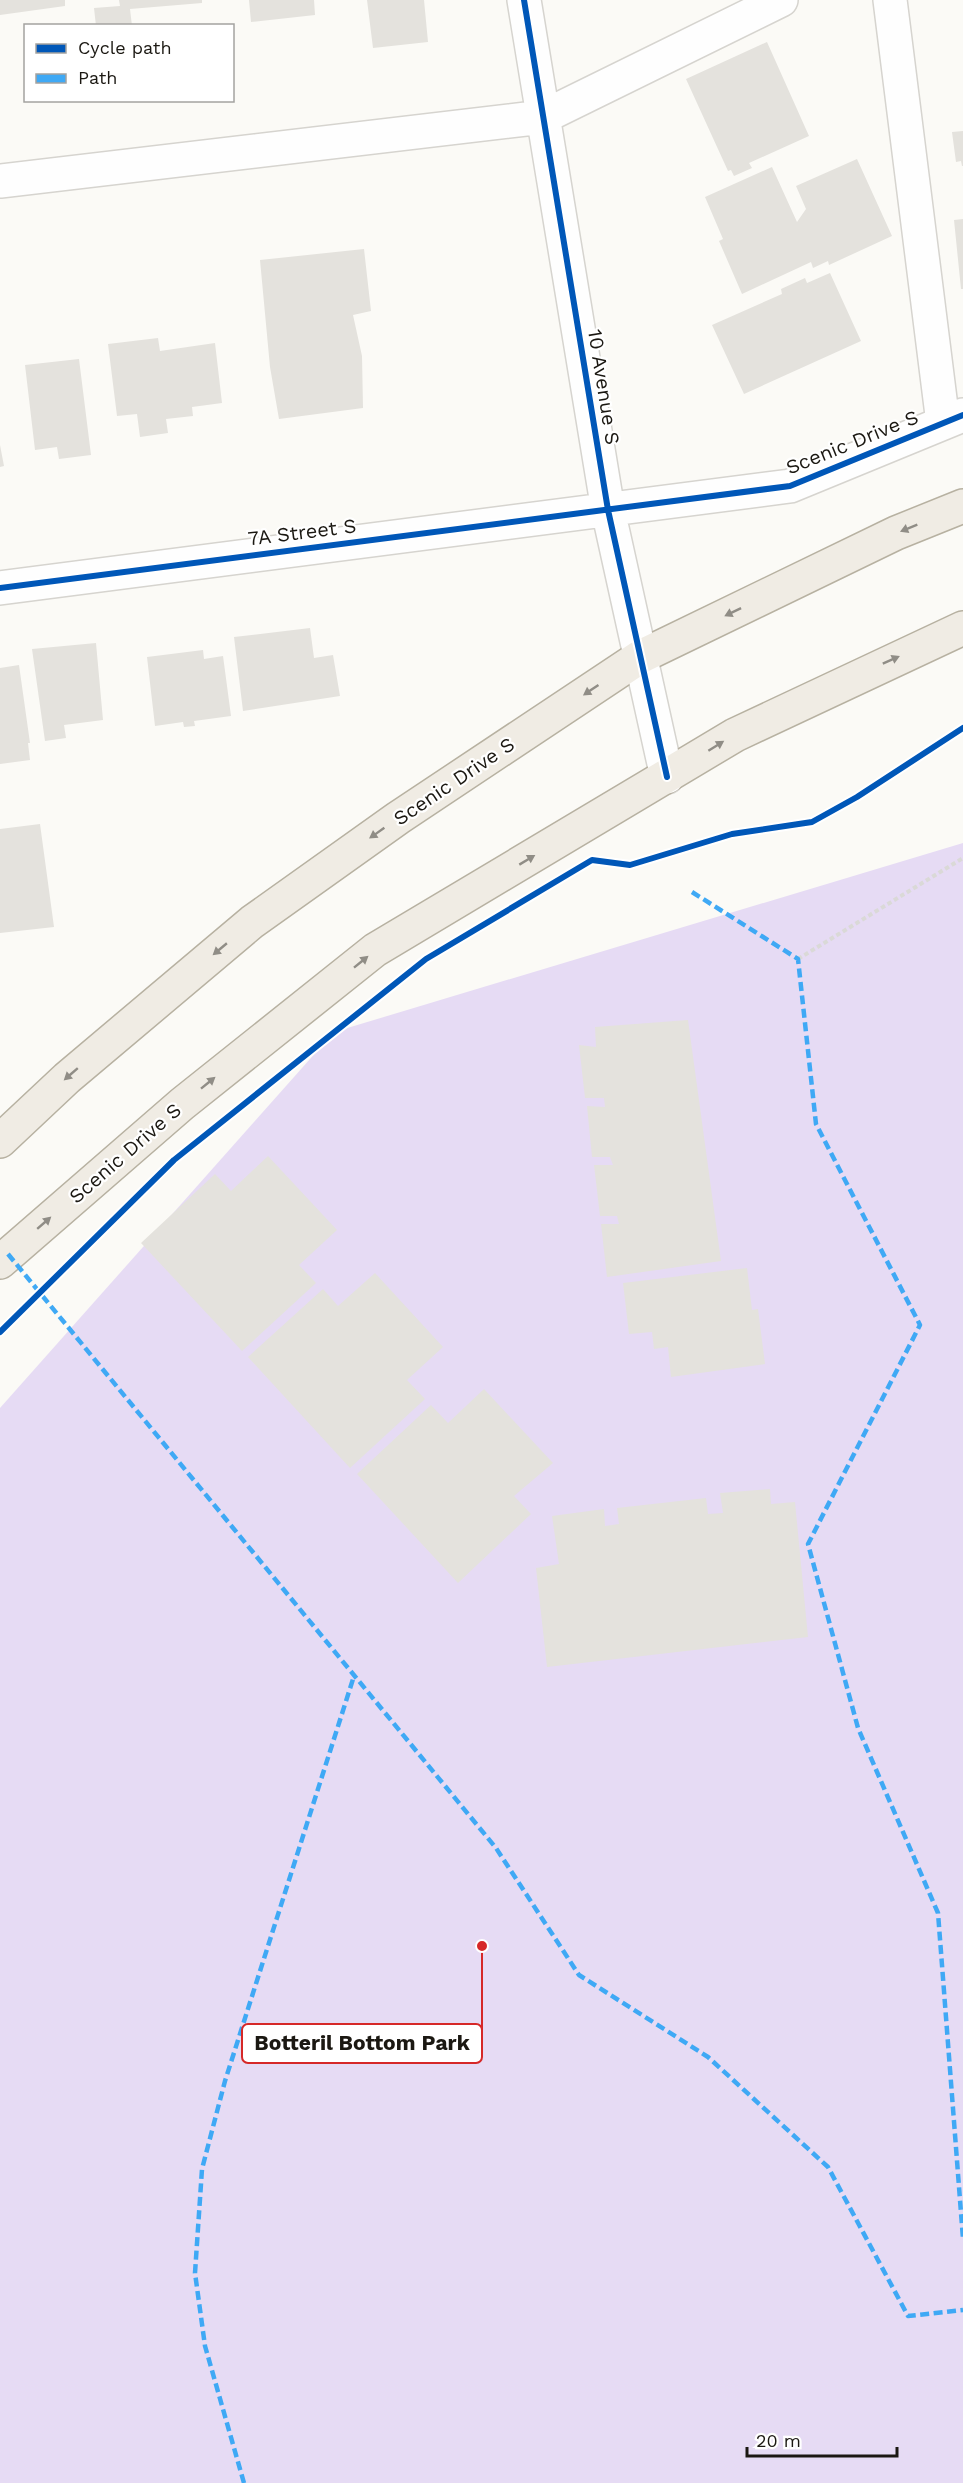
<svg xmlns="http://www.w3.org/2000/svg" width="963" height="2483" font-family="'Work Sans',sans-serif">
<rect width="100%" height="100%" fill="#fbfaf6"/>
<!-- green -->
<path fill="#e6dbf4" d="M 963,843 L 963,2483 L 0,2483 L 0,1408 L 334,1032 Z"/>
<!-- building -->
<path fill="#e4e2dd" d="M 0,0 L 65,0 L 65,6 L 0,15 Z
M 119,0 L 202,0 L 202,3 L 130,9 L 132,26 L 96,26 L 94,8 L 120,6 Z
M 249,0 L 314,0 L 315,15 L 251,22 Z
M 367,0 L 424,0 L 428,42 L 373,48 Z
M 767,42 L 809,136 L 749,163 L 752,168 L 734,176 L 731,170 L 728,171 L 686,79 Z
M 963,131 L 963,166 L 962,166 L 961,161 L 956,162 L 952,132 Z
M 857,159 L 892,236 L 829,265 L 828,261 L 813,268 L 811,262 L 742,294 L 719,241 L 723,239 L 705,197 L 772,167 L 797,222 L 806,209 L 796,186 Z
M 963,219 L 963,289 L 961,289 L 954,220 Z
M 364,249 L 371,311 L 353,315 L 362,356 L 363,408 L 279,419 L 270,367 L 260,260 Z
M 830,273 L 861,341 L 744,394 L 712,325 L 782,294 L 781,289 L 805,278 L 807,283 Z
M 158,338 L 160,351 L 215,343 L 222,403 L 192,407 L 193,416 L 166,419 L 168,433 L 140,437 L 137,414 L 117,416 L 108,344 Z
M 79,359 L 91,455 L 59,459 L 57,447 L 35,450 L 25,365 Z
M 0,445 L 4,466 L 0,467 Z
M 310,628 L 314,658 L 333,655 L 340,696 L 243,711 L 234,637 Z
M 96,643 L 103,720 L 64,725 L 66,738 L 45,741 L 32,649 Z
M 203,650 L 204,659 L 223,656 L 231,716 L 194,721 L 195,726 L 184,727 L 183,722 L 155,726 L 147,657 Z
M 19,665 L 30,743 L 28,743 L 30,760 L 0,764 L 0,668 Z
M 40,824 L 54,927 L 0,933 L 0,829 Z
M 688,1020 L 721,1261 L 607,1277 L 601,1224 L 619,1224 L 617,1216 L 600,1216 L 594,1165 L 613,1165 L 610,1157 L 592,1157 L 587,1106 L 605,1107 L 604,1098 L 585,1098 L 579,1045 L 596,1047 L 595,1027 Z
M 268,1156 L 337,1230 L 299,1265 L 316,1283 L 242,1351 L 141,1243 L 215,1174 L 231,1191 Z
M 747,1268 L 752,1310 L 758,1309 L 765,1364 L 671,1377 L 668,1347 L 654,1349 L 652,1332 L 629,1334 L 623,1283 Z
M 375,1273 L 443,1347 L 407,1380 L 425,1399 L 350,1468 L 248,1357 L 323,1289 L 338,1306 Z
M 484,1389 L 553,1463 L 514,1496 L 531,1514 L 458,1583 L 357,1474 L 431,1405 L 448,1423 Z
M 770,1489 L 771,1504 L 795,1502 L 808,1637 L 547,1667 L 536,1568 L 559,1564 L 552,1516 L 604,1509 L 605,1526 L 619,1524 L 617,1508 L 706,1498 L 708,1514 L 723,1513 L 720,1493 Z"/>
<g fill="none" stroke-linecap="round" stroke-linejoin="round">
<!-- minor casing -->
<g stroke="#d6d4cf" stroke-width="36">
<path id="minor" d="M 524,0 L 608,510 L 667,777
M 890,0 L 943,423
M 0,181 L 543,117 L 781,0
M 0,588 L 790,486 L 963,415"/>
</g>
<!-- major casing -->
<g stroke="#b7b1a1" stroke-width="36">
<path id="major" d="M 0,1141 L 67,1078 L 252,922 L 398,818 L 640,657 L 896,533 L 963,506
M 0,1262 L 182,1104 L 375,950 L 735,735 L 963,628"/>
</g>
<!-- path -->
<path stroke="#dad9d7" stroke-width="4" stroke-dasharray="4.5 3" stroke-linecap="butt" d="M 798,959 L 963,858"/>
<!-- minor -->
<use href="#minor" stroke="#fefefe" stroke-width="33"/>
<!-- major -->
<use href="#major" stroke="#f0ece4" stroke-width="33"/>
<!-- quiet -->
<path stroke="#3fa9f5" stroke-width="4.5" stroke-dasharray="9 4.5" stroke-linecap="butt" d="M 692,892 L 798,959 L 816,1124 L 920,1325 L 808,1544 L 858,1728 L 938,1913 L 963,2239
M 8,1254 L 496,1848 L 579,1975 L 708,2057 L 828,2167 L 908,2316 L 963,2310
M 244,2483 L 205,2346 L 195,2273 L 202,2169 L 225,2081 L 354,1676"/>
<!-- cycleway casing -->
<g stroke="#fff" stroke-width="10">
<path id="cycleway" d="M 524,0 L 608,510 L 667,777
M 0,588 L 790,486 L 963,415
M 0,1332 L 174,1160 L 426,959 L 592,860 L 630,865 L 732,834 L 812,822 L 857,797 L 963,728"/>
</g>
<!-- cycleway -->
<use href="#cycleway" stroke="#0057b8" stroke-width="6"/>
</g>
<!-- one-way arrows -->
<defs><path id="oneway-solid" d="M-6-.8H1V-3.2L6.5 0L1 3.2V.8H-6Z" transform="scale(1.5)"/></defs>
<g fill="#908d86">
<use href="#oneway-solid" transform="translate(909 528) rotate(158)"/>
<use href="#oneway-solid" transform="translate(733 612) rotate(154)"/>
<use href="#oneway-solid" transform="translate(891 660) rotate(-24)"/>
<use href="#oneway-solid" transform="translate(591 690) rotate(146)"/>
<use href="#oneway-solid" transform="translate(716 746) rotate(-32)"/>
<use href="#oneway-solid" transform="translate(377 833) rotate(145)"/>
<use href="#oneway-solid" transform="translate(527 860) rotate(-31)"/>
<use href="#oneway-solid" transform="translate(220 949) rotate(140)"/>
<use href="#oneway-solid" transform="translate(361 962) rotate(-39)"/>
<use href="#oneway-solid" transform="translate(71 1074) rotate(139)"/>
<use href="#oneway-solid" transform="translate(208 1083) rotate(-39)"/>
<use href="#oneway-solid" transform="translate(44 1223) rotate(-41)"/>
</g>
<g text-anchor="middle" stroke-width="4.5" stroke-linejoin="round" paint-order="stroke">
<!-- street labels -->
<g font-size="20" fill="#1b1812" stroke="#fff">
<text transform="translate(604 387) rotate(81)" y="7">10 Avenue S</text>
<text transform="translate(852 442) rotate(-22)" y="7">Scenic Drive S</text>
<text transform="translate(302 532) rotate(-7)" y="7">7A Street S</text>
<text transform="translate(454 781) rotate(-34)" y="7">Scenic Drive S</text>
<text transform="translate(125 1153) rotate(-41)" y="7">Scenic Drive S</text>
</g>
</g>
<!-- callouts -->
<path fill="none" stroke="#d62828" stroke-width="2" d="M482 1946L482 2043"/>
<circle fill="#d62828" stroke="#fff" stroke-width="2" cx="482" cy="1946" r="6"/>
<rect fill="#fff" stroke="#d62828" stroke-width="2" x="242" y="2024" width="240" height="39" rx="6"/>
<g font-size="21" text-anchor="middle" font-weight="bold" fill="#1b1812">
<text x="362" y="2050">Botteril Bottom Park</text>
</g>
<!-- legend -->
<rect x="24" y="24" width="210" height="78" fill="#ffffff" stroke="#a4a3a0" stroke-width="1.5"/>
<rect x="36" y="44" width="30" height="9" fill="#0057b8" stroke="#a4a3a0" stroke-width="1.5"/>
<text x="78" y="54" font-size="18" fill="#1b1812">Cycle path</text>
<rect x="36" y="74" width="30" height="9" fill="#3fa9f5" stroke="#a4a3a0" stroke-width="1.5"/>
<text x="78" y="84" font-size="18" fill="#1b1812">Path</text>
<!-- scale -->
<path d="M747 2447v9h150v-9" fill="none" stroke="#1b1812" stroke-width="3"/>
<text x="756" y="2447" font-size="18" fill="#1b1812" stroke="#ffffff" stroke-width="4.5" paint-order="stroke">20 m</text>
</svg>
